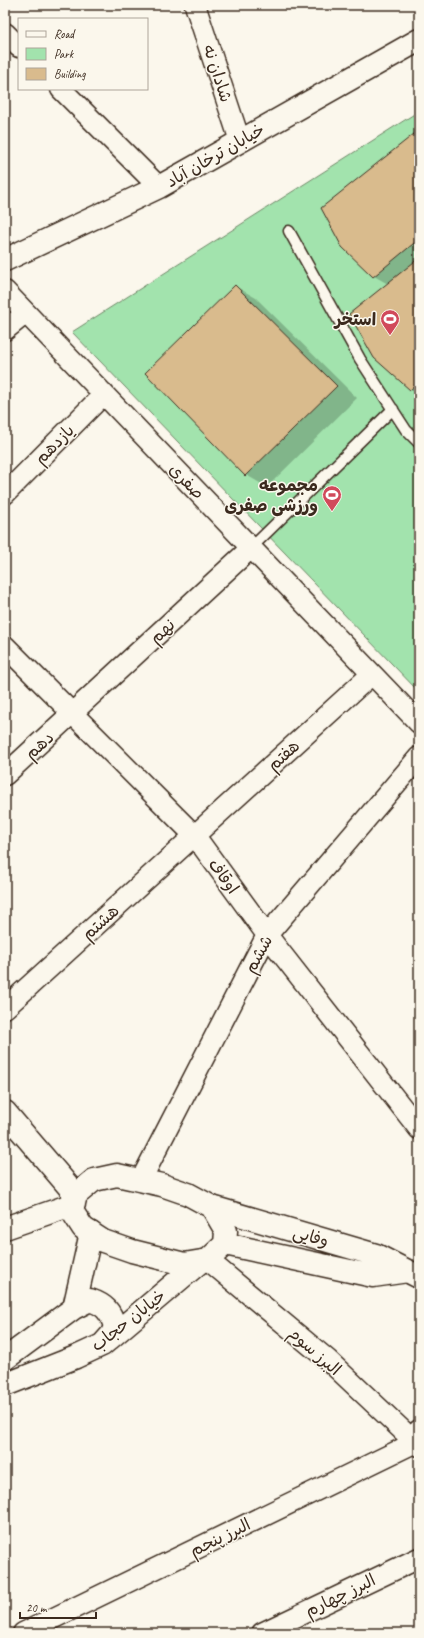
<svg xmlns="http://www.w3.org/2000/svg" width="424" height="1638" font-family="Caveat,'Playpen Sans Arabic',sans-serif">
<rect width="100%" height="100%" fill="#fbf7ec"/>
<filter id="ink" filterUnits="userSpaceOnUse"><feTurbulence type="fractalNoise" baseFrequency=".025" numOctaves="2"/><feDisplacementMap in="SourceGraphic" scale="8" xChannelSelector="R" yChannelSelector="G"/><feConvolveMatrix kernelMatrix="1 2 1 2 8 2 1 2 1" color-interpolation-filters="sRGB"/></filter>
<g filter="url(#ink)">
<!-- green -->
<path fill="#a2e3ad" stroke="#6e8666" d="M 419,111 L 419,692 L 72,332 Z"/>
<!-- shadow -->
<path fill="#0003" d="M 419,131 L 419,394 L 410,389 L 388,284 L 374,276 Z
M 235,286 L 256,298 L 357,398 L 267,487 L 246,475 L 146,373 Z"/>
<!-- building -->
<path fill="#d9bb8d" stroke="#3b2a1e" d="M 419,130 L 419,239 L 373,277 L 342,247 L 321,208 Z
M 419,258 L 419,382 L 410,390 L 374,358 L 349,314 Z
M 235,285 L 337,386 L 245,476 L 145,373 Z"/>
<g fill="none" stroke-linecap="round" stroke-linejoin="round">
<!-- service casing -->
<g stroke="#3b2a1e" stroke-width="13">
<path id="service" d="M 289,231 L 360,359 L 406,430 L 419,443
M 251,548 L 393,409"/>
</g>
<!-- minor casing -->
<g stroke="#3b2a1e" stroke-width="23">
<path id="minor" d="M 195,5 L 240,141
M 5,33 L 19,47
M 61,89 L 159,187
M 5,291 L 419,723
M 5,330 L 26,313
M 5,494 L 104,394
M 5,646 L 195,836 L 267,935 L 419,1129
M 5,775 L 251,548
M 5,1008 L 372,674
M 141,1180 L 267,935 L 419,757
M 208,1260 L 328,1360 L 419,1446
M 23,1633 L 416,1442 L 419,1430
M 262,1633 L 419,1558"/>
</g>
<!-- tertiary casing -->
<g stroke="#3b2a1e" stroke-width="25">
<path id="tertiary" d="M 5,260 L 159,187 L 419,40
M 212,1207 L 376,1255 L 419,1277
M 225,1244 L 373,1276 L 408,1271
M 74,1308 L 91,1233
M 5,1359 L 74,1308 L 90,1300 C 105,1305 110,1311 115,1326 L 112,1334 L 104,1343
M 5,1385 L 76,1357 L 102,1345 L 200,1262"/>
</g>
<!-- secondary casing -->
<g stroke="#3b2a1e" stroke-width="25">
<path id="secondary" d="M 5,1112 L 76,1195
M 117,1175 L 162,1185 L 188,1194 L 212,1207 L 226,1231 L 225,1244 L 208,1260 L 184,1264 L 132,1251 L 103,1241 L 83,1228 L 72,1211 L 76,1195 L 94,1180 Z
M 5,1228 L 74,1204"/>
</g>
<!-- service -->
<use href="#service" stroke="#fbf7ec" stroke-width="10"/>
<!-- minor -->
<use href="#minor" stroke="#fbf7ec" stroke-width="20"/>
<!-- tertiary -->
<use href="#tertiary" stroke="#fbf7ec" stroke-width="22"/>
<!-- secondary -->
<use href="#secondary" stroke="#fbf7ec" stroke-width="22"/>
</g>
</g>
<!-- icons -->
<defs>
<g id="stadium-pin" transform="scale(1)"><path d="M0 17L-7.5 6A9.5 9.5 0 1 1 7.5 6Z" fill="#d1495b" stroke="#fbf7ec"/><path d="M0-5a6.5 5 0 1 0 0 10a6.5 5 0 1 0 0-10ZM-3.5-1.8h7v3.6h-7Z" fill="#fff"/></g>
</defs>
<g fill-rule="evenodd">
<use href="#stadium-pin" x="390" y="319"/>
<use href="#stadium-pin" x="332" y="495"/>
</g>
<g text-anchor="middle" stroke-width="3" stroke-linejoin="round" paint-order="stroke">
<!-- street labels -->
<g font-size="17" fill="#3b2a1e" stroke="#fbf7ec">
<text transform="translate(218 73) rotate(72)" y="6">شادان نه</text>
<text transform="translate(215 155) rotate(-30)" y="6">خیابان ترخان آباد</text>
<text transform="translate(54 444) rotate(-45)" y="6">یازدهم</text>
<text transform="translate(187 481) rotate(46)" y="6">صفری</text>
<text transform="translate(162 631) rotate(-43)" y="6">نهم</text>
<text transform="translate(39 745) rotate(-42)" y="6">دهم</text>
<text transform="translate(283 755) rotate(-42)" y="6">هفتم</text>
<text transform="translate(224 876) rotate(54)" y="6">اوقاف</text>
<text transform="translate(100 922) rotate(-42)" y="6">هشتم</text>
<text transform="translate(258 954) rotate(-61)" y="6">ششم</text>
<text transform="translate(311 1236) rotate(16)" y="6">وفایی</text>
<text transform="translate(128 1320) rotate(-38)" y="6">خیابان حجاب</text>
<text transform="translate(315 1351) rotate(41)" y="6">البرز سوم</text>
<text transform="translate(220 1537) rotate(-26)" y="6">البرز پنجم</text>
<text transform="translate(340 1595) rotate(-26)" y="6">البرز چهارم</text>
</g>
<!-- poi labels -->
<g font-size="17" font-weight="bold" fill="#3b2a1e" stroke="#fbf7ec" text-anchor="end">
<text x="376" y="325">استخر</text>
<text x="318" y="491">مجموعه<tspan x="318" dy="20">ورزشی صفری</tspan></text>
</g>
</g>
<!-- margin -->
<rect width="424" height="1638" fill="none" stroke="#fbf7ec" stroke-width="20"/>
<rect x="10" y="10" width="404" height="1618" fill="none" stroke="#3b2a1e" stroke-width="1.5" filter="url(#ink)"/>
<!-- legend -->
<rect x="18" y="18" width="130" height="72" fill="#fbf7ec" stroke="#aea59a"/>
<rect x="26" y="31" width="20" height="6" fill="#fbf7ec" stroke="#aea59a"/>
<text x="54" y="38" font-size="12" fill="#3b2a1e">Road</text>
<rect x="26" y="48" width="20" height="12" fill="#a2e3ad" stroke="#aea59a"/>
<text x="54" y="58" font-size="12" fill="#3b2a1e">Park</text>
<rect x="26" y="68" width="20" height="12" fill="#d9bb8d" stroke="#aea59a"/>
<text x="54" y="78" font-size="12" fill="#3b2a1e">Building</text>
<!-- scale -->
<path d="M20 1612v6h76v-6" fill="none" stroke="#3b2a1e" stroke-width="2"/>
<text x="26" y="1612" font-size="12" fill="#3b2a1e" stroke="#fbf7ec" stroke-width="3" paint-order="stroke">20 m</text>
</svg>
